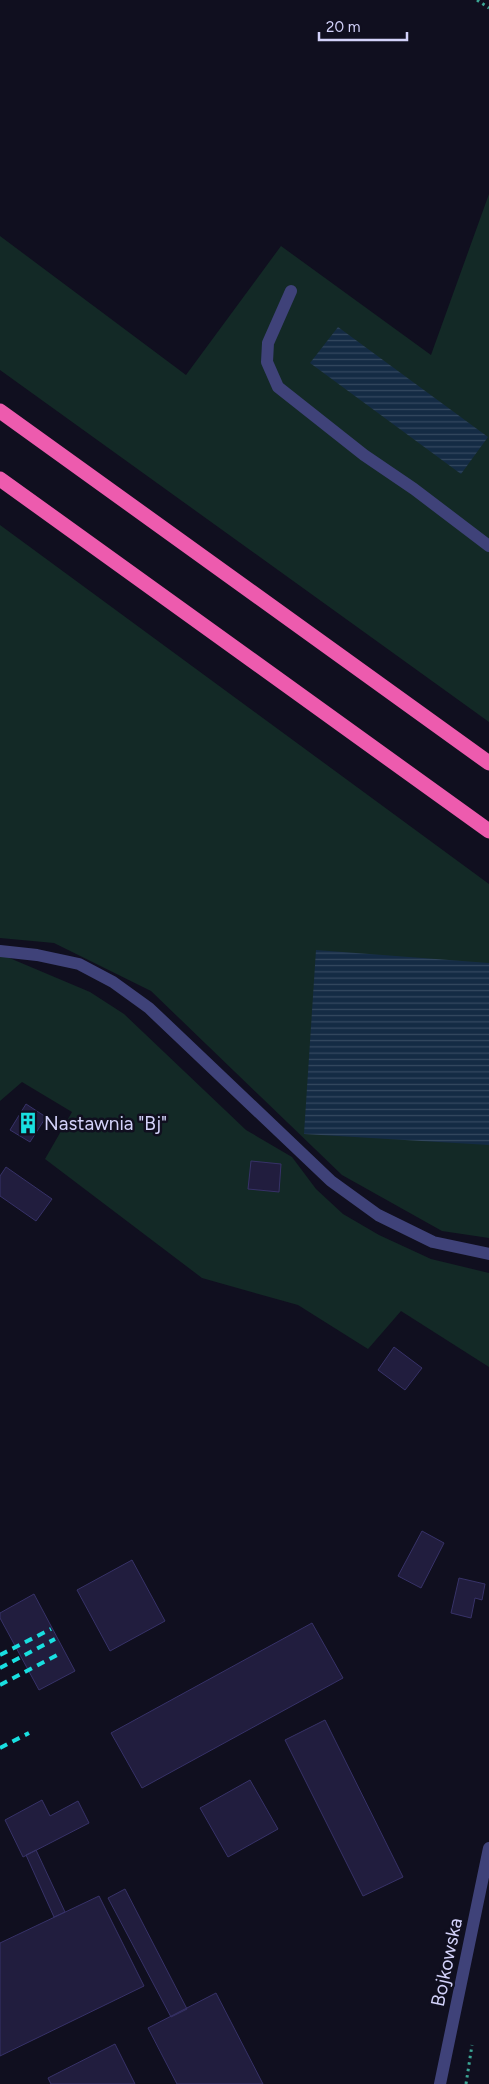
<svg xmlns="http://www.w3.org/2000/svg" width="489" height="2084" font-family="Figtree,sans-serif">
<defs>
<pattern id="water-rules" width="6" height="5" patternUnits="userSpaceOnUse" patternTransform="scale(1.25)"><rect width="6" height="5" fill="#142b44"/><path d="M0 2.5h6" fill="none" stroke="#354960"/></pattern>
</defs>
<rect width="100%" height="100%" fill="#100f1f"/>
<!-- green -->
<path fill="#132926" d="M 489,194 L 489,722 L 0,370 L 0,236 L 186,375 L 281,246 L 431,355 Z
M 0,525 L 489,884 L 489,1238 L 442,1231 L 342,1175 L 151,991 L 54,943 L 0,938 Z
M 0,954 L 90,992 L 124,1014 L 246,1130 L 292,1157 L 316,1189 L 343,1214 L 379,1235 L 431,1259 L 489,1273 L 489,1367 L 401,1311 L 368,1349 L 298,1305 L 202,1278 L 45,1159 L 72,1112 L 22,1082 L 0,1101 Z"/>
<!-- water -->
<path fill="url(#water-rules)" d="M 338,327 L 488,437 L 461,474 L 310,363 Z
M 316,950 L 489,963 L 489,1145 L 304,1134 Z"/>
<!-- building -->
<path fill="#211d3e" stroke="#373268" d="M 26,1104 L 46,1117 L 30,1142 L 10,1130 Z
M 251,1161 L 281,1164 L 279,1192 L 248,1189 Z
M 6,1167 L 52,1199 L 36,1221 L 0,1196 L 0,1176 Z
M 394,1347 L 422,1368 L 405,1390 L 378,1370 Z
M 422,1531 L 444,1543 L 421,1588 L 398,1576 Z
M 132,1560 L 165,1621 L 110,1651 L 77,1590 Z
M 459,1578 L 485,1584 L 482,1600 L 475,1598 L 471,1618 L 451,1613 Z
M 34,1594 L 75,1671 L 39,1690 L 0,1618 L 0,1613 Z
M 312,1623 L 343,1678 L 142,1788 L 111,1733 Z
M 325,1720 L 403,1877 L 363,1896 L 285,1740 Z
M 250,1780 L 278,1829 L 228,1857 L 200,1808 Z
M 42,1800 L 50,1816 L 78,1801 L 89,1823 L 23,1857 L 5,1820 Z
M 36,1850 L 65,1912 L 54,1917 L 26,1855 Z
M 125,1889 L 187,2009 L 171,2017 L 108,1898 Z
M 99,1896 L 144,1986 L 0,2056 L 0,1943 Z
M 216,1993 L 263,2084 L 177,2084 L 148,2028 Z
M 115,2044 L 135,2084 L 51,2084 L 48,2078 Z"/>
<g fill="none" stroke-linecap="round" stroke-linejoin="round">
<!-- path -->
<path stroke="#3ba695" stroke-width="3" stroke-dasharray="2.5 4" stroke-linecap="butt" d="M 477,0 L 489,8
M 466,2084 L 472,2045"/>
<!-- minor -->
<path stroke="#3f4279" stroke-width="12" d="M 291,291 L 268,343 L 267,362 L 278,387 L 364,455 L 414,489 L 489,546
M 0,951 L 37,955 L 79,964 L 113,982 L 149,1008 L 331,1181 L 378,1215 L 433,1242 L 489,1254
M 440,2084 L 489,1848"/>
<!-- highway -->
<path stroke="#ed5bae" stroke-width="15" d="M 0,411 L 489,763
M 0,479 L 489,831"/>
<!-- rail -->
<path stroke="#19dfe0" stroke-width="4" stroke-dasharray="8 6" stroke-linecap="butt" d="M 0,1655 L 51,1629
M 0,1668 L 55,1639
M 0,1685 L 61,1653
M 0,1748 L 29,1733"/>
</g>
<!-- icons -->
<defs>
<g id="building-bare" transform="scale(1.725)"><path d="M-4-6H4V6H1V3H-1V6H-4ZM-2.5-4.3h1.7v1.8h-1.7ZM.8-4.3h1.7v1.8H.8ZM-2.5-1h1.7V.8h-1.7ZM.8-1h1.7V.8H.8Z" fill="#19dfe0" stroke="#100f1f" stroke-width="2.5" paint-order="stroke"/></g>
</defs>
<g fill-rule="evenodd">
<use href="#building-bare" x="28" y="1123"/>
</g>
<g text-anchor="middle" stroke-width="5" stroke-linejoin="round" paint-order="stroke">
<!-- poi labels -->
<g font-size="19" fill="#d3d2fa" stroke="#100f1f" text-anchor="start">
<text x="44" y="1130">Nastawnia "Bj"</text>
</g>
<!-- street labels -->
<g font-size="19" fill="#d3d2fa" stroke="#100f1f">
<text transform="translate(446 1962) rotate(-78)" y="7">Bojkowska</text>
</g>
</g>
<!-- scale -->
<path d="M319 32v8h88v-8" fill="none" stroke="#d3d2fa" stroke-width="2.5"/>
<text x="326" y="32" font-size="15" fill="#d3d2fa" stroke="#100f1f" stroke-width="4" paint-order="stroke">20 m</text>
</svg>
